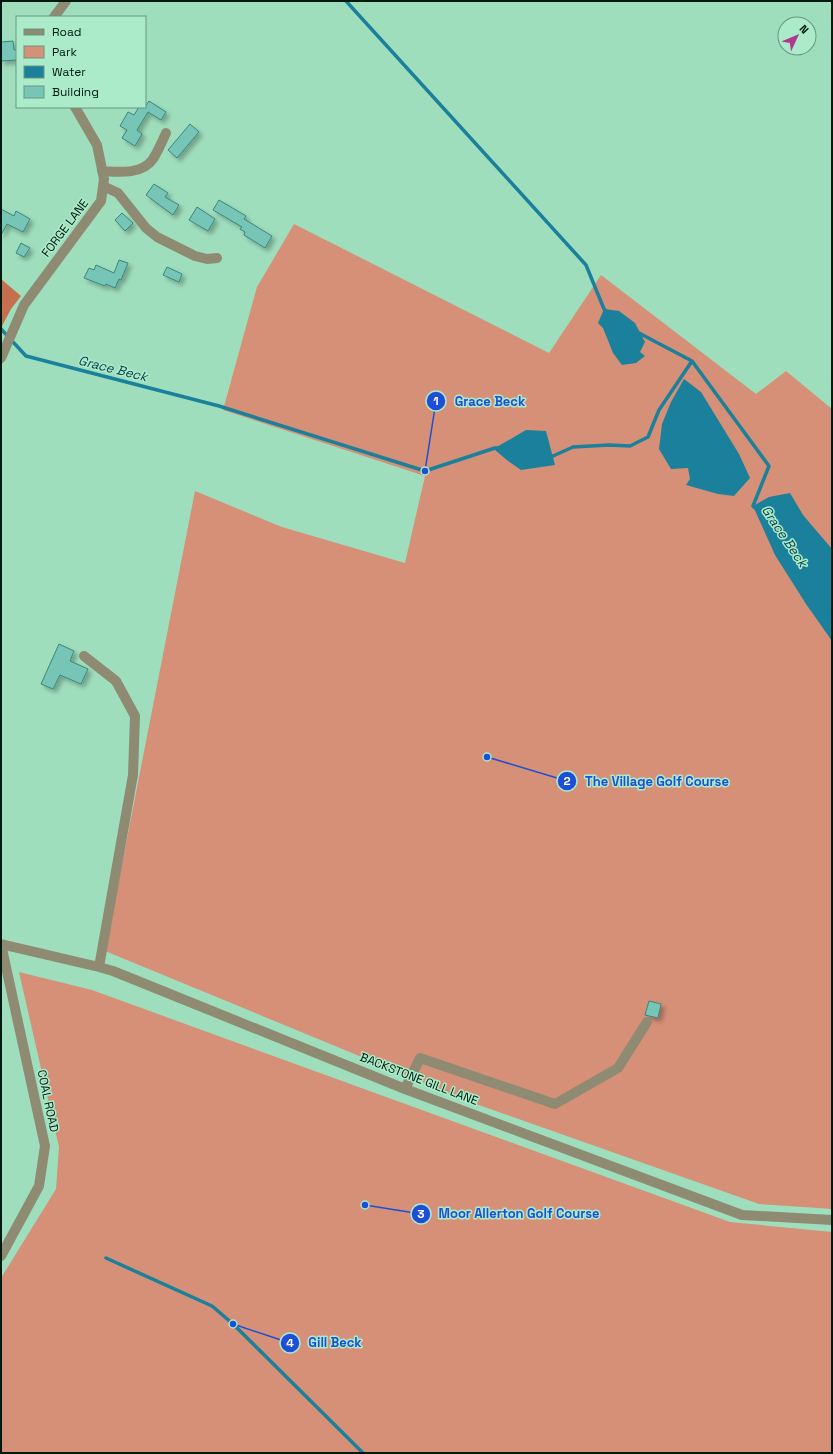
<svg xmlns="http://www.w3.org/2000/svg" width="833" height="1454" font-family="'Space Grotesk',sans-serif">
<defs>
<filter id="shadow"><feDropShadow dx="3.5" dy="3.5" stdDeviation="2" flood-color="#0004"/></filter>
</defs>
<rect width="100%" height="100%" fill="#9fdebd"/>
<!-- green -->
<path fill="#d59077" d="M 294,224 L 549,353 L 601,275 L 756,394 L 786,371 L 832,409 L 832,1209 L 759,1204 L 473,1103 L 105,951 L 195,491 L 282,527 L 405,563 L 425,476 L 223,410 L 257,287 Z
M 19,972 L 92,990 L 730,1222 L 832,1232 L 832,1453 L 1,1453 L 1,1278 L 56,1189 L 59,1147 Z"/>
<!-- forest -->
<path fill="#c66f4f" d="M 1,279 L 21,296 L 11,309 L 1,328 Z"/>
<!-- water -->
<path fill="#1b809b" d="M 604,309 L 619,311 L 635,323 L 645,342 L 640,352 L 645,356 L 636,363 L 622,365 L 613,353 L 603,328 L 598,323 Z
M 684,379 L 701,392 L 739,454 L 750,478 L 734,496 L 718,494 L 686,485 L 690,479 L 688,468 L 671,469 L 659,449 L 662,424 L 671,402 Z
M 526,430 L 546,431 L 555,465 L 521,470 L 508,461 L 495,450 L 495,448 Z
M 790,493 L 803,515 L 832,549 L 832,641 L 806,604 L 775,555 L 753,506 L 769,497 Z"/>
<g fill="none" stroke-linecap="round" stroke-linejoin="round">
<!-- stream -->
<path stroke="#1b809b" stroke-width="3.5" d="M 346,1 L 586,265 L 604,309 L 607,312
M 1,329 L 26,356 L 219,406 L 425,471 L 495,448 L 500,448
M 637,332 L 692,361 L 769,466 L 753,506 L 755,508
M 550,456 L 553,456 L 573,447 L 609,445 L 630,446 L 648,437 L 659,410 L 692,361
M 106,1258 L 212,1306 L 233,1324 L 363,1453"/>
</g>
<!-- building -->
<path fill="#77c5b7" stroke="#39877b" filter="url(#shadow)" d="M 13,41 L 14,50 L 17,50 L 17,60 L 1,61 L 1,42 Z
M 149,101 L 166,112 L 161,120 L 148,112 L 137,130 L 142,134 L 135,146 L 122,138 L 127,130 L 120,126 L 128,112 L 134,115 L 139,107 L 145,107 Z
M 190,124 L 199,132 L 177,158 L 168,150 Z
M 154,184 L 168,193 L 165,197 L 179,205 L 173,215 L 146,195 Z
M 219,200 L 246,216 L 244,219 L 272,236 L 265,248 L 244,235 L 245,232 L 240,229 L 242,227 L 213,210 Z
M 197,207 L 215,219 L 208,231 L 189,220 Z
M 1,209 L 14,216 L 16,211 L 30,219 L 23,232 L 7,224 L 1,235 Z
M 122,213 L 133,223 L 125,231 L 115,220 Z
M 21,243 L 30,248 L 24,257 L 16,253 Z
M 119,260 L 128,263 L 121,280 L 119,279 L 115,288 L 106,284 L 105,286 L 84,278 L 89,268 L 94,270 L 96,265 L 114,273 Z
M 167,267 L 182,274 L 179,282 L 163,275 Z
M 59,644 L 74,651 L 70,661 L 88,669 L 81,684 L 60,675 L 53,689 L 41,684 Z
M 649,1001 L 661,1004 L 658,1018 L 645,1015 Z"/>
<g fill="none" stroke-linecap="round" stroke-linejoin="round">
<!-- minor -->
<path stroke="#8f8b73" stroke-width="10" d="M 54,17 L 66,1
M 102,171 C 118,172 142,175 153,159 C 158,151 162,142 166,133
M 103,186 L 118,193 L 146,228 L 157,237 L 195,256 L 207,259 L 217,258
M 1,358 L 24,305 L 101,201 L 104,179 L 97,145 L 75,107
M 84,656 L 116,681 L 135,716 L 133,775 L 99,967
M 1,944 L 99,967 L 113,971 L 405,1089 L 742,1215 L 832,1220
M 405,1089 L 420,1058 L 555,1104 L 618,1068 L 647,1022
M 1,1256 L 39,1186 L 45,1146 L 1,944"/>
</g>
<g text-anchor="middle" stroke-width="3" stroke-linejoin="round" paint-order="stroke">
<!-- street labels -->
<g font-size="12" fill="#01190e" stroke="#abebc9">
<text transform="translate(65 228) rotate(-53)" y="4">FORGE LANE</text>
<text transform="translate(419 1079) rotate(21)" y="4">BACKSTONE GILL LANE</text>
<text transform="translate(48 1101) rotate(78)" y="4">COAL ROAD</text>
</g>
<!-- water labels -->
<g font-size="13" font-style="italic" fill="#094150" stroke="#abebc9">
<text transform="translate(113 368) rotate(14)" y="5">Grace Beck</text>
<text transform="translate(785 536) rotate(56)" y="5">Grace Beck</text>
</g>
</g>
<!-- callouts -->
<path fill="none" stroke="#1d4ed8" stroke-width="1.5" d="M425 471L436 401M487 757L567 781M365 1205L421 1214M233 1324L290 1343"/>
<g fill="#1d4ed8" stroke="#abebc9" stroke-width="1.5">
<circle cx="425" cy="471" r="4"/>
<circle cx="487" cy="757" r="4"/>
<circle cx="365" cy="1205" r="4"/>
<circle cx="233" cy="1324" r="4"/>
<circle cx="436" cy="401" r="10"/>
<circle cx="567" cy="781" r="10"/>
<circle cx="421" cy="1214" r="10"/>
<circle cx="290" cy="1343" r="10"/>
</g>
<g font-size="12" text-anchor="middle" font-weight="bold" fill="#fff">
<text x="436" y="405">1</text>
<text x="567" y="785">2</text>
<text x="421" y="1218">3</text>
<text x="290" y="1347">4</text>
</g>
<g font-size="13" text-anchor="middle" font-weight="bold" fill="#1d4ed8" stroke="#abebc9" stroke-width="3" stroke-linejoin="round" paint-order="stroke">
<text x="490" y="406">Grace Beck</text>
<text x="657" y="786">The Village Golf Course</text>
<text x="519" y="1218">Moor Allerton Golf Course</text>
<text x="335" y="1347">Gill Beck</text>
</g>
<!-- border -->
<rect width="833" height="1454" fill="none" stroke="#01190e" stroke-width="4"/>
<!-- legend -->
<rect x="16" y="16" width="130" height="92" fill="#abebc9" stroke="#67977e"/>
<rect x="24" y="29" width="20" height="6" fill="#8f8b73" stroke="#67977e"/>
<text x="52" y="36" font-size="12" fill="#01190e">Road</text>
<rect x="24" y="46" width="20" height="12" fill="#d59077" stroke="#67977e"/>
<text x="52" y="56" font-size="12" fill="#01190e">Park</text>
<rect x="24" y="66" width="20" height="12" fill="#1b809b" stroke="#67977e"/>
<text x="52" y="76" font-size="12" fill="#01190e">Water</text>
<rect x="24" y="86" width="20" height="12" fill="#77c5b7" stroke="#67977e"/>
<text x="52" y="96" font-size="12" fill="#01190e">Building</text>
<!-- north arrow -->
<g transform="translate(797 36) rotate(46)"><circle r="19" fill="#abebc9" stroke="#67977e"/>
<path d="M0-3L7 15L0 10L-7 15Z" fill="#b0398e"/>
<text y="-6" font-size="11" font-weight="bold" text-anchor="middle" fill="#01190e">N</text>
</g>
</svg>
